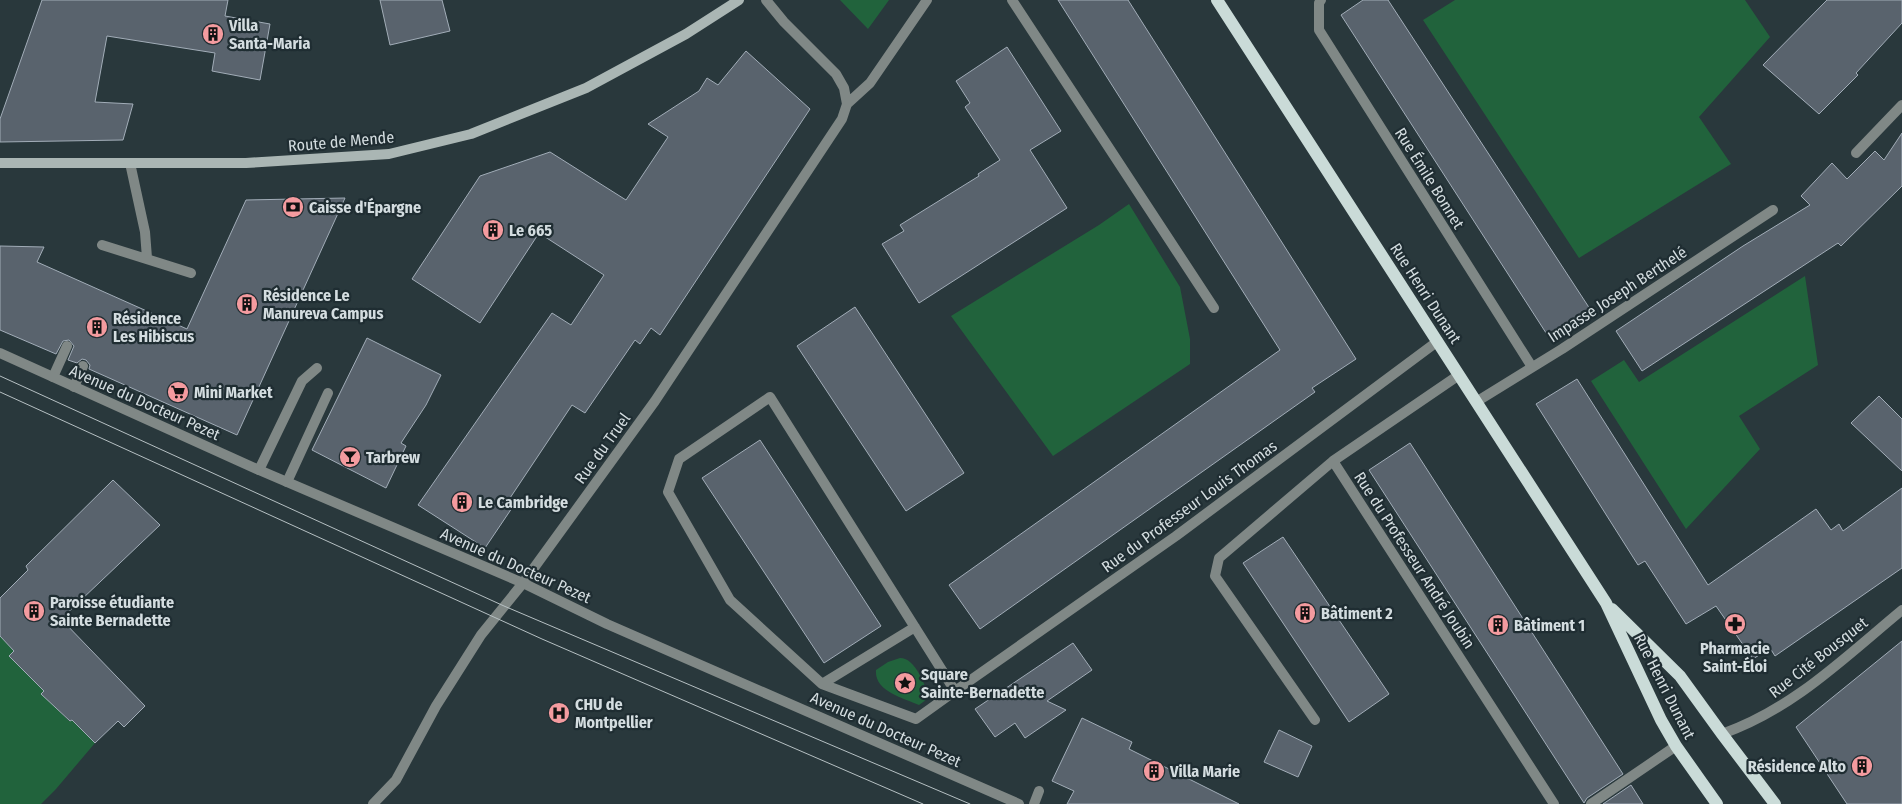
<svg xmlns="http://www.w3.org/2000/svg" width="1902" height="804" font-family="'Fira Sans Condensed',sans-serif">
<rect width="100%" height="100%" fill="#29383c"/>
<!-- green -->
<path fill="#21633c" d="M 840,0 L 889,0 L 868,29 Z
M 1455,0 L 1745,0 L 1770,37 L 1699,117 L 1731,164 L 1579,258 L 1423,20 Z
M 1129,204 L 1180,287 L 1190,339 L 1190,364 L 1053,456 L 951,316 L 1099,225 Z
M 1805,276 L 1818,365 L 1739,416 L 1760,449 L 1686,529 L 1591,381 L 1624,360 L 1639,382 Z
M 0,636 L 14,651 L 9,656 L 44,691 L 42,694 L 69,721 L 72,720 L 95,743 L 56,789 L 41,804 L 0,804 Z
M 900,658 C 916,658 924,685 930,697 L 919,705 C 903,698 874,691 876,670 L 888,662 Z"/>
<!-- building -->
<path fill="#59636d" stroke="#a2adb8" d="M 42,0 L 228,0 L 225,16 L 270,24 L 260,80 L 212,71 L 215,53 L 107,36 L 95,102 L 133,104 L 123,140 L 0,142 L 0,119 Z
M 380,0 L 442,0 L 450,31 L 390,45 Z
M 1058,0 L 1128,0 L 1356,359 L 1312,388 L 1315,392 L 980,629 L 949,585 L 1280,350 Z
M 1363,0 L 1388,0 L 1590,309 L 1548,336 L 1341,15 Z
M 1827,0 L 1902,0 L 1902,23 L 1856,73 L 1858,75 L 1819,114 L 1763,65 Z
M 1007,47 L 1061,131 L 1030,150 L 1067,208 L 919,303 L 882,244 L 904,231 L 900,225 L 979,176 L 978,174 L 1000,160 L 965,107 L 970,103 L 956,81 Z
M 746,51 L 810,109 L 660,335 L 651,328 L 640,344 L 635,340 L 585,413 L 572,405 L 508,501 L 514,505 L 485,548 L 418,505 L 552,313 L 571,325 L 604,275 L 539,233 L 480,323 L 412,279 L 480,176 L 550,152 L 626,200 L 668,137 L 648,124 L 699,91 L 707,78 L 718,85 Z
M 1902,133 L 1902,186 L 1841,246 L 1838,243 L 1642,371 L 1616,331 L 1743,246 L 1810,205 L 1801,196 L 1832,163 L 1847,179 L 1875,151 L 1884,160 Z
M 345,198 L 237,435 L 89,369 L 90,365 L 86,360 L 82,359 L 77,363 L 68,360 L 74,346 L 69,340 L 63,341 L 56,354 L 0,330 L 0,246 L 44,247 L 37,262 L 187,329 L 246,200 Z
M 855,307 L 964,473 L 906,511 L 797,346 Z
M 367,338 L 441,375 L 426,405 L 401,443 L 406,446 L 386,488 L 312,450 Z
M 1577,379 L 1708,585 L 1816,509 L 1831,530 L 1839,524 L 1843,531 L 1902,488 L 1902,568 L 1775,656 L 1770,648 L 1753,659 L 1716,606 L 1686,624 L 1645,561 L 1638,565 L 1536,404 Z
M 1879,396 L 1902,419 L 1902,471 L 1851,423 Z
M 760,440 L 881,626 L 824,663 L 702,478 Z
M 1410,443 L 1623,774 L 1587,798 L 1584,803 L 1369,470 Z
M 113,480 L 160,525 L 61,619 L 145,706 L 124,727 L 118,721 L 95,743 L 72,720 L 70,721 L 41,694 L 44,691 L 9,656 L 14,651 L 0,636 L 0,598 L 28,570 L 26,566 Z
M 1283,537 L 1389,694 L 1349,722 L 1243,563 Z
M 1902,641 L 1902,804 L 1847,804 L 1796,727 Z
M 1073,643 L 1092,670 L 1047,701 L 1066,710 L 1025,738 L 1015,723 L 995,737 L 975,709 Z
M 1082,718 L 1132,742 L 1129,749 L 1239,804 L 1067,804 L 1074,791 L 1052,781 Z
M 1279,730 L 1312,746 L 1298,777 L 1264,762 Z
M 1631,785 L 1643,804 L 1603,804 Z"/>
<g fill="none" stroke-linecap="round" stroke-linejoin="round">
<!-- service -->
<path stroke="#808886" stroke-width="10" d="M 1012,0 L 1214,308
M 130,163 L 145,232 L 147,258
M 102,245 L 191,273
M 1459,375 L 1333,461 L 1554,804
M 53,377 L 67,346
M 74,387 L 83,366
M 770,397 L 955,691 L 916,719 L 822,684 L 730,600 L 668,492 L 679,459 Z
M 259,470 L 302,381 L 317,368
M 287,482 L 328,393
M 822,684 L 915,627
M 955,691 L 1176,536 L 1438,341
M 1315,720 L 1215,576 L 1219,558 L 1333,461
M 1034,804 L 1039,791
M 1591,804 L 1676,746"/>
<!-- pedestrian -->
<path stroke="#808886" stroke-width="10" d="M 0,353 L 259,470 L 523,583 L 607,624 L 1019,804"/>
<!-- minor -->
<path stroke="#808886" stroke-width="10" d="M 1321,0 L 1319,3 L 1319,30 L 1532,367
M 847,104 L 870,83 L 927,0
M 1856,153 L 1902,105
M 1476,402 L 1562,349 L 1773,210
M 1722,734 C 1793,709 1844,658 1902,610
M 373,804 L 396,780 L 436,706 L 481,635 L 523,583 L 655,401 L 842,119 L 847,104 L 844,88 L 836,74 L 784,22 L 766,0"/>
<!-- secondary -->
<path stroke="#aab6b4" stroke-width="10" d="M 0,163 L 246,163 L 389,154 L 471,134 L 586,88 L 686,34 L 739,0"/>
<!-- primary -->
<path stroke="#cadbd8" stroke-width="12" d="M 1217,0 L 1606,603 L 1661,720 L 1676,746 L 1717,804
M 1612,609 L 1680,676 L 1722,734 L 1775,804"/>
<!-- tram -->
<path stroke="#b6c0c3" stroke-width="1" d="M 0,376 L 504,606 L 970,804
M 0,392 L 542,639 L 923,804"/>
</g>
<!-- icons -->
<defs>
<g id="building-disc" transform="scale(1.125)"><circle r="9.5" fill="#f49b9f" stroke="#1f2d32"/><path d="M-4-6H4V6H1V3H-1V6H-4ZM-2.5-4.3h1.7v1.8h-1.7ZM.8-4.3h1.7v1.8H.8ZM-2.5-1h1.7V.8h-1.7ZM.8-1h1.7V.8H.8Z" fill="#111"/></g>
<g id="bank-disc" transform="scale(1.125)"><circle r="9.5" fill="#f49b9f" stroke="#1f2d32"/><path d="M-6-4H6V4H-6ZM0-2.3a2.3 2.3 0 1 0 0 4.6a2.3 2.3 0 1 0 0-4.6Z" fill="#111"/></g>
<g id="supermarket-disc" transform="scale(1.125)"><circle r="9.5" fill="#f49b9f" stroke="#1f2d32"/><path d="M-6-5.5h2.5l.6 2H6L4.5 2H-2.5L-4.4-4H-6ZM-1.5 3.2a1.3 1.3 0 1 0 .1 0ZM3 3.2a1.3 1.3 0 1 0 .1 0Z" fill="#111"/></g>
<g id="bar-disc" transform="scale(1.125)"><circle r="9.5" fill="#f49b9f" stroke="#1f2d32"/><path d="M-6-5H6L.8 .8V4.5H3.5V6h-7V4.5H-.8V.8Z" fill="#111"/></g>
<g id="pharmacy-disc" transform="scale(1.125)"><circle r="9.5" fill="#f49b9f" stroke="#1f2d32"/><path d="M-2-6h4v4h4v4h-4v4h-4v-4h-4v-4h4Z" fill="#111"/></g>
<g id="sight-disc" transform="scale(1.125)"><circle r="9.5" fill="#f49b9f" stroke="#1f2d32"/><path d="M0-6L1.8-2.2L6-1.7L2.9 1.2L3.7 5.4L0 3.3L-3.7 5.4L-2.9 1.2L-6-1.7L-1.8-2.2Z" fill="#111"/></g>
<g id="hospital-disc" transform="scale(1.125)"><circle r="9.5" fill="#f49b9f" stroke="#1f2d32"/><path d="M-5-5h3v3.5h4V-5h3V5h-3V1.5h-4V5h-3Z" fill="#111"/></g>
</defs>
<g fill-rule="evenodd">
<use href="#building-disc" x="213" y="34"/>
<use href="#bank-disc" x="293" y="207"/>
<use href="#building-disc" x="493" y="230"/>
<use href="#building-disc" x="247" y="304"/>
<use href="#building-disc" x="97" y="327"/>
<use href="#supermarket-disc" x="178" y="392"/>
<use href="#bar-disc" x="350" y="457"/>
<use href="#building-disc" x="462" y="502"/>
<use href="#building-disc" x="34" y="611"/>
<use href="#building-disc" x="1305" y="613"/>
<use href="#pharmacy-disc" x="1735" y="624"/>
<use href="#building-disc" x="1498" y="625"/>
<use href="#sight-disc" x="905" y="683"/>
<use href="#hospital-disc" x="559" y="713"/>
<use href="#building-disc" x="1862" y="766"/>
<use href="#building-disc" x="1154" y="771"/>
</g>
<g text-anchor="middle" stroke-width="4.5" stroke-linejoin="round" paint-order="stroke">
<!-- poi labels -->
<g font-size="16" font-weight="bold" fill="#d4dde0" stroke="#1f2d32" text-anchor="start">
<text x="229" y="31">Villa<tspan x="229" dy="18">Santa-Maria</tspan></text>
<text x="309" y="213">Caisse d'Épargne</text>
<text x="509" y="236">Le 665</text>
<text x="263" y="301">Résidence Le<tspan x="263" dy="18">Manureva Campus</tspan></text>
<text x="113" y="324">Résidence<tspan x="113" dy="18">Les Hibiscus</tspan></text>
<text x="194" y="398">Mini Market</text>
<text x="366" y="463">Tarbrew</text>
<text x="478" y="508">Le Cambridge</text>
<text x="50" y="608">Paroisse étudiante<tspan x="50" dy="18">Sainte Bernadette</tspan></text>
<text x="1321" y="619">Bâtiment 2</text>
<text x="1514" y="631">Bâtiment 1</text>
<text x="1735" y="654" text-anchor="middle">Pharmacie<tspan x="1735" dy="18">Saint-Éloi</tspan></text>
<text x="921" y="680">Square<tspan x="921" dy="18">Sainte-Bernadette</tspan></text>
<text x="575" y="710">CHU de<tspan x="575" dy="18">Montpellier</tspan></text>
<text x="1846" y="772" text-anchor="end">Résidence Alto</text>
<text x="1170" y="777">Villa Marie</text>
</g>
<!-- street labels -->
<g font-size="16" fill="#d4dde0" stroke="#1f2d32">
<text transform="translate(341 141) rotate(-5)" y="6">Route de Mende</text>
<text transform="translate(1430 178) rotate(58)" y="6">Rue Émile Bonnet</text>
<text transform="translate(1426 293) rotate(57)" y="6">Rue Henri Dunant</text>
<text transform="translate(1617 294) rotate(-33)" y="6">Impasse Joseph Berthelé</text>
<text transform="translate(145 402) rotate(24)" y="6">Avenue du Docteur Pezet</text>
<text transform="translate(602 448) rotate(-54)" y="6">Rue du Truel</text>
<text transform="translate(1189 506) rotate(-36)" y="6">Rue du Professeur Louis Thomas</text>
<text transform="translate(1415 560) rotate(57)" y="6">Rue du Professeur André Joubin</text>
<text transform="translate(516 565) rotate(24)" y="6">Avenue du Docteur Pezet</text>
<text transform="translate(1818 657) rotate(-38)" y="6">Rue Cité Bousquet</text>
<text transform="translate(1665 686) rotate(63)" y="6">Rue Henri Dunant</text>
<text transform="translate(886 729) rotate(24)" y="6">Avenue du Docteur Pezet</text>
</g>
</g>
</svg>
